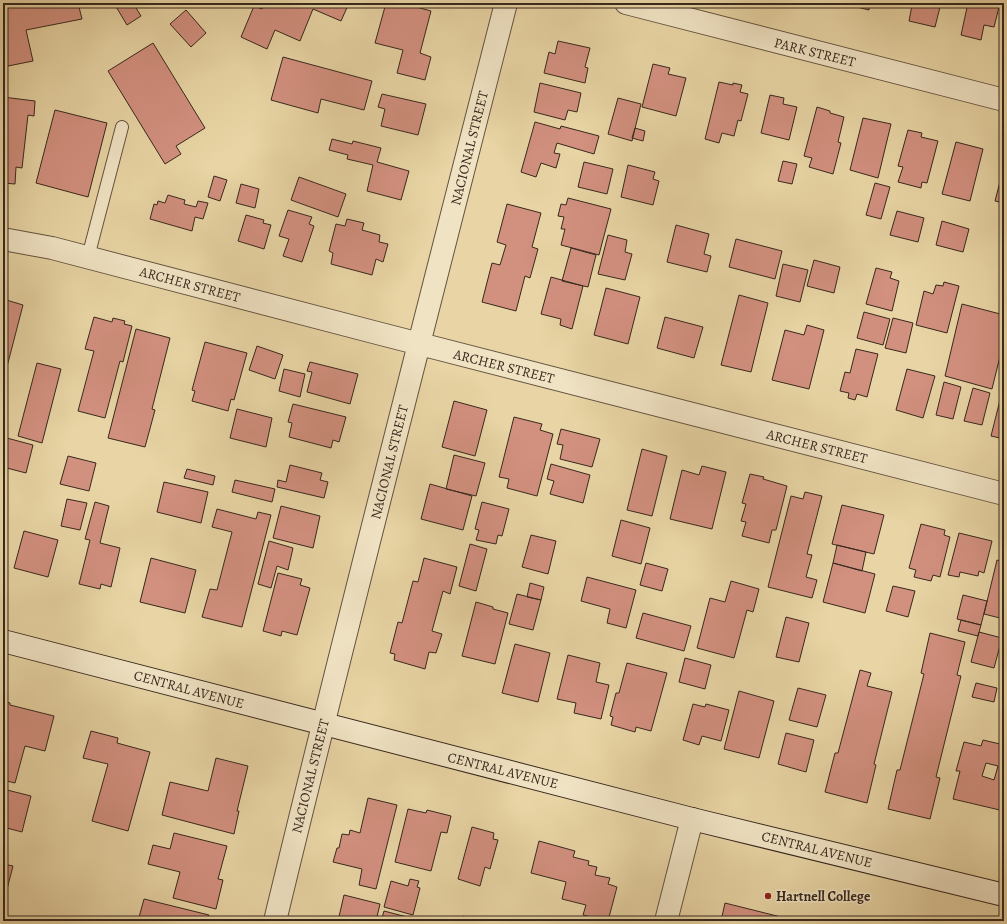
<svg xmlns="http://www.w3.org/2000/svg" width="1007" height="924" font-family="Alegreya,serif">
<rect width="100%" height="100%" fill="#e8d4a4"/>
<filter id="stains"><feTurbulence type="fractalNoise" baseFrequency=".005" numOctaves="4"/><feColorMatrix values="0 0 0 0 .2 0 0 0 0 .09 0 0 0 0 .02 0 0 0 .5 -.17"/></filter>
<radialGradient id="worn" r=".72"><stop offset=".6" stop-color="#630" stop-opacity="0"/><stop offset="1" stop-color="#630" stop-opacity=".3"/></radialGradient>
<!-- building -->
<path fill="#d2907f" stroke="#37281d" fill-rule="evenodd" d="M 3,3 L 78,3 L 82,19 L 26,30 L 33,61 L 3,67 Z
M 119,3 L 133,3 L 141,16 L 127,25 L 115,5 Z
M 265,3 L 349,3 L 341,21 L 313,9 L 300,41 L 275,30 L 267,49 L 241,37 L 254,6 L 262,9 Z
M 386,3 L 402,3 L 431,11 L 420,53 L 431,57 L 425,80 L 397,73 L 403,50 L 375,43 Z
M 841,3 L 870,3 L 869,10 Z
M 902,3 L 941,3 L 935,27 L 909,21 L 912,5 Z
M 968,3 L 1000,3 L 994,27 L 984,25 L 981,40 L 961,35 Z
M 186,10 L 206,33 L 191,47 L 170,24 Z
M 558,41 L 590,48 L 585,67 L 588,68 L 585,83 L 544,73 L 549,52 L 555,54 Z
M 153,43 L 205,128 L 176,146 L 181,154 L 165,164 L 108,71 Z
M 283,57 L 372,81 L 364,110 L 321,99 L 318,113 L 271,100 Z
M 653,64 L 670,68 L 668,74 L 686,78 L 676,116 L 642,107 Z
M 719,82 L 733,85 L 733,83 L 742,85 L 740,92 L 748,94 L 741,121 L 738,120 L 734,136 L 722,133 L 719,143 L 705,139 Z
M 540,83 L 581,93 L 577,112 L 568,110 L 565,120 L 534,112 Z
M 382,94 L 426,104 L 418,135 L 381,126 L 385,109 L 378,107 Z
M 770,95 L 784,98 L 783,104 L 797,107 L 789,140 L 761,133 Z
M 3,97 L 35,101 L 34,116 L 28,115 L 22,168 L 16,167 L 15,184 L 3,183 Z
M 618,98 L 641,104 L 632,141 L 608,134 Z
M 817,107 L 830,111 L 830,113 L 844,117 L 838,142 L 841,143 L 833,174 L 809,167 L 812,158 L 804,156 Z
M 55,110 L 107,123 L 88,197 L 36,183 Z
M 863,118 L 891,124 L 878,178 L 850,170 Z
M 535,122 L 560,129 L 561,126 L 599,136 L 594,154 L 557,143 L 554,153 L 560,154 L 556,168 L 541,163 L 536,177 L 521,172 Z
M 635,128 L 645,131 L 643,141 L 632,138 Z
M 908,130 L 922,133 L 921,137 L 938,141 L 927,183 L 922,182 L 921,188 L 898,182 L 903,167 L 898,166 Z
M 332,139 L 352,144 L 353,141 L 381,148 L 377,162 L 409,171 L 401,200 L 367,191 L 373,165 L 347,159 L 348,155 L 329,150 Z
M 956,142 L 983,149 L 970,201 L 942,194 Z
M 783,161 L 797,164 L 792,184 L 778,181 Z
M 584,162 L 613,169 L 607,194 L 578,187 Z
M 628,165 L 655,172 L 653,179 L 659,181 L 653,205 L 621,197 Z
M 1004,166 L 1004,203 L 995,201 Z
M 214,176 L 227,180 L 220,201 L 208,197 Z
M 299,177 L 346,194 L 338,217 L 291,200 Z
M 875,183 L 890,187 L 881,219 L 866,215 Z
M 241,184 L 259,189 L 255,208 L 236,203 Z
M 168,195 L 185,200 L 184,204 L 196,207 L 198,201 L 208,203 L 203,219 L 195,217 L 192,231 L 150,219 L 154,204 L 157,205 L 158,201 L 165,203 Z
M 568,198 L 611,209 L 599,255 L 561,245 L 565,229 L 561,229 L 564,217 L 558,216 L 561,204 L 566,205 Z
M 507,204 L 541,213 L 532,247 L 538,249 L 530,278 L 525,276 L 516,311 L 482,302 L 492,263 L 500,265 L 506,245 L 497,242 Z
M 288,210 L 312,217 L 309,224 L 314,226 L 302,262 L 283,256 L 289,239 L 279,236 Z
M 897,211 L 924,218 L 918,242 L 890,235 Z
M 246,215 L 264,220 L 263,223 L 271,225 L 264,249 L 238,241 Z
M 347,219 L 364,223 L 362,230 L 380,235 L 379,242 L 388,244 L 383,262 L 376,259 L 372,275 L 331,264 L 333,253 L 329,251 L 336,224 L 345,226 Z
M 942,221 L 969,229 L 963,252 L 936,245 Z
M 676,225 L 709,234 L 704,254 L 711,256 L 707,272 L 667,262 Z
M 608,235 L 627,240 L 625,252 L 632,254 L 625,280 L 598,274 Z
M 736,239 L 782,251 L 775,279 L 729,267 Z
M 571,248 L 596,255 L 588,287 L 562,281 Z
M 814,260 L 840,267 L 834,293 L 807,286 Z
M 783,264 L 808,270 L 800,302 L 776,296 Z
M 876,268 L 892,272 L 890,278 L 899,281 L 892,311 L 866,304 Z
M 551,277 L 583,286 L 572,329 L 560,325 L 561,319 L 541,314 Z
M 944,282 L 959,286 L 947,333 L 916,325 L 924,291 L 933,294 L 936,285 L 943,286 Z
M 606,288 L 640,297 L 628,344 L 594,335 Z
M 739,295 L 768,303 L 751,372 L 721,365 Z
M 3,299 L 23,305 L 3,382 Z
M 962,304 L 1004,315 L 1004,340 L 992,389 L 945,376 Z
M 864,312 L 890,319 L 883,345 L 857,338 Z
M 94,317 L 112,322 L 113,318 L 125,321 L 124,324 L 132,326 L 123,362 L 120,361 L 105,418 L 78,411 L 94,351 L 85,349 Z
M 665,317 L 703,327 L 694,358 L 657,348 Z
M 893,318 L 913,323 L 906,353 L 885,348 Z
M 807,325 L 824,330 L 809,389 L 772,380 L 785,330 L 804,335 Z
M 136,329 L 170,338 L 152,409 L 155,410 L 145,447 L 108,438 Z
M 205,342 L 247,353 L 234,400 L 231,399 L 228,411 L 192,401 L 195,391 L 192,390 Z
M 257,346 L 283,355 L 275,379 L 249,370 Z
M 856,349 L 878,354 L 867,397 L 857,394 L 855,400 L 848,398 L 849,393 L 840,391 L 845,372 L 850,373 Z
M 310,362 L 358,374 L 350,404 L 307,392 L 312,372 L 307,371 Z
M 37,363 L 61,369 L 42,443 L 18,436 Z
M 284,369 L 305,374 L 300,397 L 279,391 Z
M 907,369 L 935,376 L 923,418 L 896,410 Z
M 944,382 L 961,387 L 953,419 L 936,415 Z
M 973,388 L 990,393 L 982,425 L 964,421 Z
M 1002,392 L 1004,392 L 1004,439 L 991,436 Z
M 454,401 L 487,410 L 475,456 L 442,447 Z
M 293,404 L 346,417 L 339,442 L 333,440 L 331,448 L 289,437 L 292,423 L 288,422 Z
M 237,409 L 272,418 L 266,447 L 230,438 Z
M 514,417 L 542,424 L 540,430 L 553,434 L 537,496 L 507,488 L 509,479 L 499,477 Z
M 561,429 L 600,439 L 592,467 L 560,459 L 563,445 L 557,444 Z
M 3,437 L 33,445 L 26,473 L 3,467 Z
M 642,449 L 667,456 L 652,516 L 627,510 Z
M 454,455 L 485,463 L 476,496 L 446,489 Z
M 68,456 L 96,463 L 89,491 L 60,484 Z
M 551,464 L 590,475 L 583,503 L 550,494 L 554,481 L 547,479 Z
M 290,465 L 322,473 L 320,480 L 328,482 L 324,498 L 277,487 L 278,480 L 286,482 Z
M 702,466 L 726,472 L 712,529 L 670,519 L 682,470 L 699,475 Z
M 187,469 L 215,476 L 213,485 L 184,478 Z
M 750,474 L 764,477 L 763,479 L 787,486 L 776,530 L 772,530 L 769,543 L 742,536 L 746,522 L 741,521 L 746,504 L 742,503 Z
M 235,480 L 275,489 L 272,502 L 232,492 Z
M 164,482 L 208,492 L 201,523 L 157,512 Z
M 430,484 L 472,496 L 463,530 L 421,519 Z
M 805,492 L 822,496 L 807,554 L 812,555 L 806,577 L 817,580 L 812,598 L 768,587 L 791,496 L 803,499 Z
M 67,499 L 87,503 L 80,530 L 61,526 Z
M 95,502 L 109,506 L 100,543 L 120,548 L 111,587 L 101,584 L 100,589 L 79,584 L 90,540 L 85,539 Z
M 482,502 L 509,509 L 502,536 L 498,535 L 496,544 L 476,540 L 479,530 L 475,529 Z
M 842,505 L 884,515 L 874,554 L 832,544 Z
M 281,506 L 320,516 L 313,548 L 273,538 Z
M 217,509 L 256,519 L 258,512 L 271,515 L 242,627 L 202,617 L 210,589 L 217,590 L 232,532 L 212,527 Z
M 621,520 L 650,528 L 641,564 L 612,556 Z
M 921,524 L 945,530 L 944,535 L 950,537 L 940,577 L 933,575 L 931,581 L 914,577 L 916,570 L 909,568 Z
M 24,531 L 58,540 L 48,577 L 14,568 Z
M 959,533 L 992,541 L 984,573 L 979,571 L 978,576 L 960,572 L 959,577 L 948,575 Z
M 531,535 L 556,541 L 548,574 L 522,567 Z
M 269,541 L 293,548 L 288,570 L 277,566 L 271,588 L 258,584 Z
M 470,544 L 487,549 L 476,591 L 459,586 Z
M 837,545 L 866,552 L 862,571 L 833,563 Z
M 151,558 L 196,570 L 185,613 L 140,602 Z
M 424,558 L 457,567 L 450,594 L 443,591 L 432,631 L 442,634 L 436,653 L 429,652 L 425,669 L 394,660 L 395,654 L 390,653 L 398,622 L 402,623 L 413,581 L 418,582 Z
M 997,560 L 1004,562 L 1004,619 L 984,614 Z
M 646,563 L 668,569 L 662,591 L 640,585 Z
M 833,563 L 875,574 L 865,613 L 823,602 Z
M 278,573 L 302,579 L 300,585 L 310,588 L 297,635 L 282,631 L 281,636 L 263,631 Z
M 587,577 L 636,590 L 626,628 L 607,623 L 610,609 L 581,601 Z
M 731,581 L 759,589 L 753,612 L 747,610 L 734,658 L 697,648 L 710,598 L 725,602 Z
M 530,583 L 544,587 L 541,600 L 527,597 Z
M 893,586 L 915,591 L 908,617 L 886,611 Z
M 517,594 L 541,600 L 533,630 L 509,624 Z
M 963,595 L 987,601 L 981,625 L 957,619 Z
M 476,602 L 493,607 L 493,609 L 508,613 L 495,664 L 462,656 Z
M 643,613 L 691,626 L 684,651 L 636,638 Z
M 786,617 L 809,623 L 799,662 L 776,657 Z
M 961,620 L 981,625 L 978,636 L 958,631 Z
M 979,632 L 1002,638 L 994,668 L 971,662 Z
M 930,633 L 965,642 L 957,675 L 961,676 L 936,777 L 940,778 L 930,819 L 888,809 L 897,770 L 900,770 L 924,674 L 921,673 Z
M 515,644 L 550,653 L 538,702 L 502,693 Z
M 568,655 L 600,663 L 596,682 L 609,685 L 601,719 L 574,713 L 576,703 L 557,699 Z
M 685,658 L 711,665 L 705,689 L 679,682 Z
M 627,663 L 667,673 L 651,731 L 636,727 L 635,732 L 611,725 L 613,717 L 610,716 L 616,693 L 619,693 Z
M 860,670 L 871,673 L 867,686 L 892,692 L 874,764 L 876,765 L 867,803 L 825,792 L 835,753 L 838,753 Z
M 976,683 L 997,688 L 994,702 L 972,697 Z
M 798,688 L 826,695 L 817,727 L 789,720 Z
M 739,691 L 774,701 L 759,758 L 724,749 Z
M 3,701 L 10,703 L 10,705 L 54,716 L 45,751 L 25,746 L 15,783 L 3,780 Z
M 693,704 L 705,707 L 706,704 L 729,710 L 721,741 L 702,736 L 699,745 L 683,740 Z
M 91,731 L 118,738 L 117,743 L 150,752 L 128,831 L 92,821 L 108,764 L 83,758 Z
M 786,733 L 814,740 L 806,772 L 778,764 Z
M 983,740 L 1004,745 L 1004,811 L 953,799 L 960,771 L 956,771 L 964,742 L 981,746 ZM 986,763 L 998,766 L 994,780 L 982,776 Z
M 216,758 L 248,766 L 237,811 L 239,811 L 234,834 L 162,815 L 170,782 L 208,791 Z
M 3,789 L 31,796 L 22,832 L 3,827 Z
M 368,798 L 397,805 L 376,889 L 359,885 L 362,869 L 333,862 L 337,848 L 339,848 L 342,834 L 349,835 L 350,830 L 360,833 Z
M 408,809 L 426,813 L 427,810 L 451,816 L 447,833 L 441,832 L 431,871 L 395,862 Z
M 472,827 L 494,833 L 493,839 L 498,840 L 490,869 L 485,867 L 480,886 L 458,879 Z
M 174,833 L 227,846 L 218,879 L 223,880 L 216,909 L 173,898 L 180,872 L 148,864 L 153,845 L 170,849 Z
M 539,841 L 575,851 L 573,857 L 589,861 L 588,865 L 597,867 L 595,875 L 610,878 L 608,884 L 617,887 L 608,921 L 583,915 L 586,905 L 562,899 L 566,882 L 531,873 Z
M 3,864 L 13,866 L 4,901 L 3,901 Z
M 410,879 L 419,881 L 417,887 L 420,888 L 413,915 L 384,907 L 391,881 L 408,886 Z
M 344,895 L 380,904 L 376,921 L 338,921 Z
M 144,899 L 209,915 L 208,921 L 138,921 Z
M 725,903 L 797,921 L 721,921 Z
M 384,911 L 415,919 L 415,921 L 381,921 Z
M 463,916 L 483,921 L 462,921 Z"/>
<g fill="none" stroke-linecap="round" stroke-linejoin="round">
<!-- lane casing -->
<g stroke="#63533f" stroke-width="14">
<path id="lane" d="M 88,257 L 122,127"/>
</g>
<!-- street casing -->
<g stroke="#63533f" stroke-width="24">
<path id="street" d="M 626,3 L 1004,100
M 3,239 L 52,248 L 381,334 L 1004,494
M 275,921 C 349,614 428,309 506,3
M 666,921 L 692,819"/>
</g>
<!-- secondary casing -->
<g stroke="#37281d" stroke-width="24">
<path id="secondary" d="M 3,641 L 692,819 L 1004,895"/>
</g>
<!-- lane -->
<use href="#lane" stroke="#f0e3c4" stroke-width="12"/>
<!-- street -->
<use href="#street" stroke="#f0e3c4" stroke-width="22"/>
<!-- secondary -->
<use href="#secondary" stroke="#f0e3c4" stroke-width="22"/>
</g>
<!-- markers -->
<circle fill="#8f2418" stroke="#f0e3c4" stroke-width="1.5" cx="768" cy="896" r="4"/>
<g text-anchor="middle" stroke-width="3" stroke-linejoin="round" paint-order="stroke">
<!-- street labels -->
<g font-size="14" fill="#37281d" stroke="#f0e3c4">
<text transform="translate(815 52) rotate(14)" y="5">PARK STREET</text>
<text transform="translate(469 148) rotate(-76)" y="5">NACIONAL STREET</text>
<text transform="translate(190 284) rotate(15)" y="5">ARCHER STREET</text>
<text transform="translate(504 366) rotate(14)" y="5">ARCHER STREET</text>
<text transform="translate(817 446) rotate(14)" y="5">ARCHER STREET</text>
<text transform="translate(389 462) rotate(-76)" y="5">NACIONAL STREET</text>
<text transform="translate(189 689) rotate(15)" y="5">CENTRAL AVENUE</text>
<text transform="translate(503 770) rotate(14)" y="5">CENTRAL AVENUE</text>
<text transform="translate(310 776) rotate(-76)" y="5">NACIONAL STREET</text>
<text transform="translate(817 849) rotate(14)" y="5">CENTRAL AVENUE</text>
</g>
<!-- poi labels -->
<g font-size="14" font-weight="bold" fill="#37281d" stroke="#f0e3c4" text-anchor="start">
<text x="776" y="901">Hartnell College</text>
</g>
</g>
<!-- margin -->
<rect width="1007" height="924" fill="none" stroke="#e8d4a4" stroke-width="16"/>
<rect x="4" y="4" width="999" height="916" fill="none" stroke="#37281d" stroke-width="2"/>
<rect x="8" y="8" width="991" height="908" fill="none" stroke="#37281d"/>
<rect width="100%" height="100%" filter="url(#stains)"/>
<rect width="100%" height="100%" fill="url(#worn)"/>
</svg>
